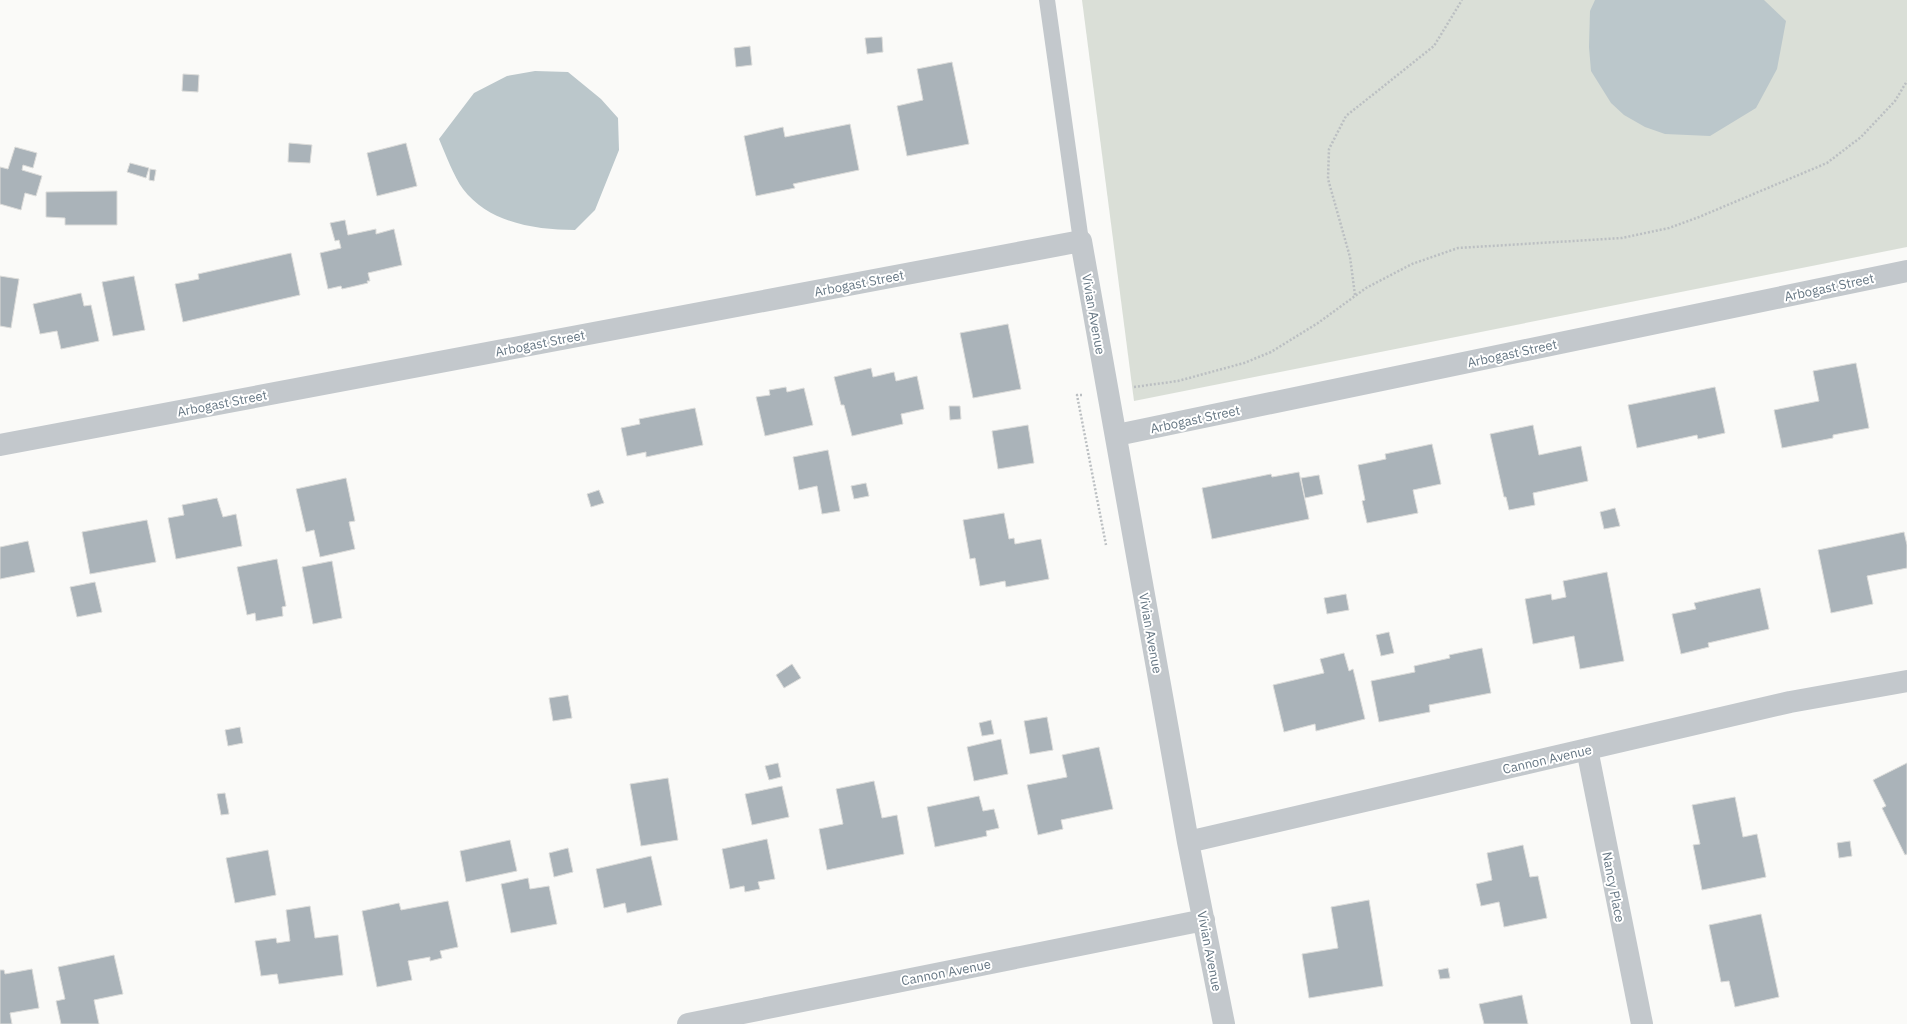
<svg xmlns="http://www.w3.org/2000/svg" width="1907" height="1024" font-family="'IBM Plex Sans',sans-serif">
<rect width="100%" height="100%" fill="#fafaf8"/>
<!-- green -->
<path fill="#dadfd7" d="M 1082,0 L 1907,0 L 1907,247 L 1134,401 Z"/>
<!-- water -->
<path fill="#bbc7cb" d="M 1595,0 L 1764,0 L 1786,21 L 1777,69 L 1756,108 L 1710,136 L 1665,134 L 1645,127 L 1624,115 L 1611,103 L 1591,71 L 1589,47 L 1590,11 Z
M 535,71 L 568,72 L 601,99 L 618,118 L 619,150 L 595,210 L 575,230 C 535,230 489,223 463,189 C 454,177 445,153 439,139 L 474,93 L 507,76 Z"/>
<!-- building -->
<path fill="#aab3b9" stroke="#dcdcda" d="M 882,37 L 883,52 L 867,54 L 865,38 Z
M 750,46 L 752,65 L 736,67 L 734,48 Z
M 952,62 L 969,144 L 907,156 L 897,106 L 923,100 L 917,69 Z
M 183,74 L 199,75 L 198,92 L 182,91 Z
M 850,124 L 859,170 L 793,184 L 795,188 L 756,196 L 744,136 L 783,127 L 785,137 Z
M 289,143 L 312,145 L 310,163 L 288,162 Z
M 406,143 L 417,186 L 377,196 L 367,153 Z
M 15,147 L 37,153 L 33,168 L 23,165 L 22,170 L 42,176 L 36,196 L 25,193 L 21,210 L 0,204 L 0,167 L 8,169 Z
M 130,163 L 149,168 L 146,178 L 127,172 Z
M 150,169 L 156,170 L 154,181 L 149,180 Z
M 117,191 L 117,225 L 65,225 L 65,218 L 46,217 L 46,192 Z
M 345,220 L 348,235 L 376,229 L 376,234 L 394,229 L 402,265 L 368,273 L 370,281 L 367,281 L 368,283 L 342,289 L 341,286 L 328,289 L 320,253 L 341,248 L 339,240 L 335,241 L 330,223 Z
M 291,253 L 300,295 L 183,322 L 175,284 L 199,279 L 198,274 Z
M 0,276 L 19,279 L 11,328 L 0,326 Z
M 134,276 L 145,330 L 113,336 L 102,282 Z
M 81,293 L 84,306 L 91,305 L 99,341 L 61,349 L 57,331 L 40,334 L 33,304 Z
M 1008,324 L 1021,389 L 973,398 L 960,333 Z
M 1856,363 L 1869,428 L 1833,435 L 1833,438 L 1782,448 L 1774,410 L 1819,401 L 1813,371 Z
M 871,368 L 873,377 L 894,372 L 896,381 L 917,376 L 924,409 L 901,414 L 903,424 L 852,436 L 844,405 L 841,405 L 834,377 Z
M 786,387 L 787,392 L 804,388 L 813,425 L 765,436 L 756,397 L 770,395 L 769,390 Z
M 1715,387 L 1725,433 L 1698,439 L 1697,435 L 1637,448 L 1628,405 Z
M 949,406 L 960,406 L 961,419 L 950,420 Z
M 695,408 L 703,445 L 646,457 L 646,452 L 627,456 L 621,428 L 640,424 L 639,419 Z
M 1028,425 L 1034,463 L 998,469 L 992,431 Z
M 1533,425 L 1539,455 L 1581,446 L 1588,481 L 1533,493 L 1535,505 L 1509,510 L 1506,497 L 1504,497 L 1490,434 Z
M 1432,444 L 1441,484 L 1413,490 L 1418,513 L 1367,523 L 1362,501 L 1365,500 L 1358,465 L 1386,459 L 1385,454 Z
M 828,450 L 840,511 L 822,514 L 817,486 L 799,490 L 793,457 Z
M 1299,472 L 1309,519 L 1212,539 L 1202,488 L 1271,474 L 1272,477 Z
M 1319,475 L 1323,494 L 1305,498 L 1301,478 Z
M 346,478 L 355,521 L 349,522 L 355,549 L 320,557 L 314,530 L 306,532 L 296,489 Z
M 866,483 L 869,496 L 854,499 L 851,486 Z
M 599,490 L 604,503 L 591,507 L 587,494 Z
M 217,498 L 223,517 L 236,514 L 242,546 L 176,559 L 168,518 L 184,515 L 182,505 Z
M 1615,508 L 1620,526 L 1604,529 L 1600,512 Z
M 1004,513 L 1009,539 L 1014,538 L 1015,544 L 1041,539 L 1049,579 L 1006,587 L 1005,581 L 980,586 L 975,558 L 970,559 L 963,520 Z
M 147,520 L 156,562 L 90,574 L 82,532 Z
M 1904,532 L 1907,545 L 1907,568 L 1867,576 L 1873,604 L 1831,613 L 1818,550 Z
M 28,541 L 35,572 L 0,579 L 0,547 Z
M 277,559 L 286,606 L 282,607 L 283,616 L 256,621 L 255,613 L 247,615 L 237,567 Z
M 332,561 L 342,618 L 313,624 L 302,567 Z
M 1607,572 L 1624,661 L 1580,669 L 1574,636 L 1533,644 L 1525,599 L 1551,594 L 1552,600 L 1566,597 L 1563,581 Z
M 95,582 L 102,612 L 77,617 L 70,587 Z
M 1760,588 L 1769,629 L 1708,643 L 1709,647 L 1681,654 L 1672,614 L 1696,609 L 1694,603 Z
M 1346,594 L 1349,610 L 1327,614 L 1324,598 Z
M 1389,632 L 1394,653 L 1381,656 L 1376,635 Z
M 1482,648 L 1491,693 L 1429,705 L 1430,712 L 1379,722 L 1371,681 L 1415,672 L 1414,666 L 1450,658 L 1449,655 Z
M 1344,653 L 1349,671 L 1353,669 L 1365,719 L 1316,731 L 1315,724 L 1284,732 L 1273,685 L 1324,673 L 1320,659 Z
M 792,664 L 801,678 L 784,688 L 776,675 Z
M 568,695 L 572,718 L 553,721 L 549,698 Z
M 1047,717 L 1053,750 L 1030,754 L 1024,721 Z
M 991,720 L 994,734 L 982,736 L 979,723 Z
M 240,727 L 243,743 L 228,746 L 225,730 Z
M 1001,739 L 1008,774 L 974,781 L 967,747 Z
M 1099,747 L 1113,809 L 1061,820 L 1063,829 L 1038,835 L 1027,785 L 1067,777 L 1062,755 Z
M 778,763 L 781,777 L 769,780 L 765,766 Z
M 1907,763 L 1907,854 L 1905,855 L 1882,808 L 1886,806 L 1873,780 Z
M 668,778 L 678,840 L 641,846 L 630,784 Z
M 874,781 L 882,818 L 897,815 L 904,854 L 827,870 L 819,829 L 843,824 L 836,789 Z
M 782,786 L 789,817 L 752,825 L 745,794 Z
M 225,793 L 229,814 L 221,815 L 217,794 Z
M 979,796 L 983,811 L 994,809 L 999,828 L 986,831 L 987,836 L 935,847 L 927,807 Z
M 1735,797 L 1743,837 L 1757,834 L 1766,877 L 1702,890 L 1693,845 L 1700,844 L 1692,805 Z
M 767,839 L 775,879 L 758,882 L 760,889 L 745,892 L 744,886 L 730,889 L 722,849 Z
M 510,840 L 517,871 L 466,882 L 460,851 Z
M 1850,841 L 1852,856 L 1839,858 L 1837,843 Z
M 1523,845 L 1530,877 L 1538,876 L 1547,918 L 1504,927 L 1499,902 L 1481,906 L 1476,884 L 1492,880 L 1487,853 Z
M 568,848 L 573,872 L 554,877 L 549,853 Z
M 268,850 L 276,895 L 235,903 L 226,858 Z
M 651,856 L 662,905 L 627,913 L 625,903 L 604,908 L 596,869 Z
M 528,878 L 530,889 L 549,886 L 557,924 L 511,933 L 501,884 Z
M 1369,900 L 1383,986 L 1309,998 L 1302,954 L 1338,948 L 1331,907 Z
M 448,901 L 458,947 L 440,951 L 442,958 L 430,961 L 430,957 L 408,961 L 412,980 L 377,987 L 362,911 L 399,903 L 401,910 Z
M 310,906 L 315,938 L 338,935 L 343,975 L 279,984 L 277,974 L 261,976 L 255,941 L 276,938 L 277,943 L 290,941 L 286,910 Z
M 1761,914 L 1779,997 L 1735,1007 L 1729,981 L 1721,982 L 1709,925 Z
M 114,955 L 123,994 L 94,1000 L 99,1024 L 61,1024 L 56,1001 L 65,999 L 58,967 Z
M 1448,968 L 1450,978 L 1440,979 L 1438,970 Z
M 32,969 L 39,1008 L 10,1013 L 12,1024 L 0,1024 L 0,970 L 4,970 L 5,974 Z
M 1522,995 L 1528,1024 L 1484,1024 L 1479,1004 Z"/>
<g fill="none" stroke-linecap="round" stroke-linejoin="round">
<!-- path -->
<path stroke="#bbbfc2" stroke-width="2.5" stroke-dasharray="2 2" stroke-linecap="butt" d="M 1355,295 L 1350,257 L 1328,179 L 1329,149 L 1346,116 L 1434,46 L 1462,0
M 1134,387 L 1178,381 L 1244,363 L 1271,352 L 1318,323 L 1366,288 L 1412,264 L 1458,248 L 1622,238 L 1669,228 L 1699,217 L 1827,163 L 1861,137 L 1895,101 L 1907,81
M 1082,395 L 1077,395 L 1106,545"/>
<!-- service -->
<path stroke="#c3c8cc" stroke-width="16" d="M 1047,0 L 1081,241"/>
<!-- minor -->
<path stroke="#c3c8cc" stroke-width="22" d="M 1117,435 L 1907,271
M 0,445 L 1081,241 L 1188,842 L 1224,1024
M 1587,749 L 1642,1024
M 1188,842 L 1790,702 L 1907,681
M 688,1024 L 1204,920"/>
</g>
<g text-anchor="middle" stroke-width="4" stroke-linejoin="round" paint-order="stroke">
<!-- street labels -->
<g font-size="13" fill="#657683" stroke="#fff">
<text transform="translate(859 283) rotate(-11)" y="5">Arbogast Street</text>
<text transform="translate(1829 287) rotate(-12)" y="5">Arbogast Street</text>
<text transform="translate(1094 314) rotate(80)" y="5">Vivian Avenue</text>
<text transform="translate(540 343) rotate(-11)" y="5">Arbogast Street</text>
<text transform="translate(1512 353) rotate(-12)" y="5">Arbogast Street</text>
<text transform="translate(222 403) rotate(-11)" y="5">Arbogast Street</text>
<text transform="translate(1195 419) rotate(-12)" y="5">Arbogast Street</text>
<text transform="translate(1151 633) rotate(80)" y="5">Vivian Avenue</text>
<text transform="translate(1547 759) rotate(-13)" y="5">Cannon Avenue</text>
<text transform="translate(1614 887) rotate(79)" y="5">Nancy Place</text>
<text transform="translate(1210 951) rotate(79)" y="5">Vivian Avenue</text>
<text transform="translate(946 972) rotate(-11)" y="5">Cannon Avenue</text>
</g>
</g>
</svg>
